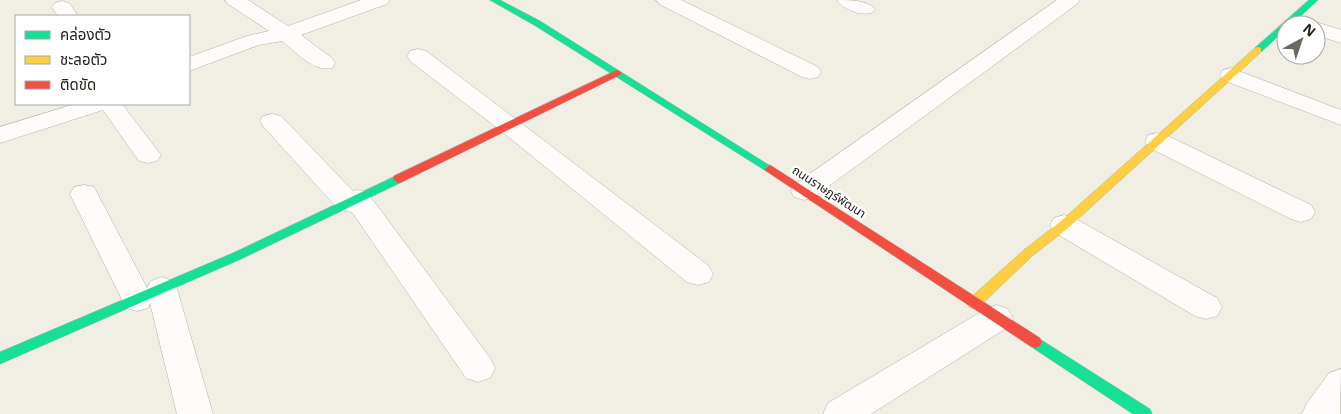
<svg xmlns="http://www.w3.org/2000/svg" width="1341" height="414" font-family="'Noto Sans','Noto Sans Thai',sans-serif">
<rect width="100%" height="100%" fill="#f1eee4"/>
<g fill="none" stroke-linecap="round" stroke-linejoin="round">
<!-- street casing -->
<g stroke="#b4b1a9" stroke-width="1">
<path id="street" d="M 225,0 L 248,0 L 288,26 L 361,0 L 390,0 L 387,4 L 301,35 L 332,58 L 335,63 L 332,68 C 313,72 296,52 282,41 L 259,45 L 189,71 L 189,57 L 247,36 L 269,31 L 228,4 Z
M 656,0 L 681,0 L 818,67 L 821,72 L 818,77 L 810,79 L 802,77 L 659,4 Z
M 837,0 C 850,0 867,0 875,9 L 872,13 C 861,16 844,10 837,0 Z
M 1057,0 L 1080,0 L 1077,4 L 814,197 L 804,200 L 794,197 L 791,191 L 794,185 Z
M 62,1 L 69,3 L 78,16 L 58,16 L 52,7 L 55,3 Z
M 1316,22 L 1341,30 L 1341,43 L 1316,35 L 1316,25 L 1308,25 Z
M 418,49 L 426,51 L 709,266 L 713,274 L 709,282 L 698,285 L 687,282 L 500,130 L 410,61 L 407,56 L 410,51 Z
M 1231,68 L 1341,110 L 1341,125 L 1223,80 L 1220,75 L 1223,70 Z
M 75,104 L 122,104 L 161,155 L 157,161 L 148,163 L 139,161 L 103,110 L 0,143 L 0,127 Z
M 272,114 L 281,116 L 353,191 L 357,190 L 367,192 L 490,358 L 495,368 L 490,378 L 478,382 L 466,378 L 352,212 L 339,210 L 263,126 L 260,121 L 263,116 Z
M 1157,133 L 1166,135 L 1311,205 L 1315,212 L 1311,219 L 1301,222 L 1291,219 L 1148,147 L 1145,141 L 1148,135 Z
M 84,185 L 94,187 L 147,288 L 151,281 L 162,277 L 173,281 L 177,289 L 213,414 L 177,414 L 150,303 L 148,308 L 137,311 L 126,308 L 70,194 L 74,187 Z
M 1064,215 L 1074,218 L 1217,298 L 1222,307 L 1217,316 L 1206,319 L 1195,316 L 1054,232 L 1050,225 L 1054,218 Z
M 997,305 L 1008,309 L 1013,318 L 1008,327 L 871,414 L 823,414 L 828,403 L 986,309 Z
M 1341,369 L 1340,414 L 1302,414 L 1307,403 L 1329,373 Z"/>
</g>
<!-- fast casing -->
<g stroke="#b4b1a9" stroke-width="1">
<path id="fast" d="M 490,0 L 500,0 L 540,21 L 775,169 L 774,171 L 766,171 L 534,25 Z
M 1309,0 L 1318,0 L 1291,25 L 1286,25 L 1286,29 L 1261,52 L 1255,52 L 1255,48 Z
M 398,175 L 402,176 L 403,179 L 402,182 L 241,259 L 0,364 L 0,352 L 233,253 Z
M 1035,336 L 1150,409 L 1152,414 L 1133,414 L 1030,346 L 1028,342 L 1030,338 Z"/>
</g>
<!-- slow casing -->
<g stroke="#b4b1a9" stroke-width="1">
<path id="slow" d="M 1258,47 L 1261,48 L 1261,52 L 1068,228 L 1032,256 L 979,307 L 974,308 L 969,307 L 968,303 L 969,299 L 1024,250 L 1060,222 L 1255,48 Z"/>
</g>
<!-- jam casing -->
<g stroke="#b4b1a9" stroke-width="1">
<path id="jam" d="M 617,70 L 622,73 L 620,75 L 402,182 L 398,183 L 393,179 L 394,176 Z
M 770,165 L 1040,338 L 1042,342 L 1040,346 L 1035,348 L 1030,346 L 766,171 L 765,169 Z"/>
</g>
<!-- street -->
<use href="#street" fill="#fdfcfb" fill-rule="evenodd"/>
<!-- fast -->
<use href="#fast" fill="#16e098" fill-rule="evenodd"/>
<!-- slow -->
<use href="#slow" fill="#ffcf43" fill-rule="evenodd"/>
<!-- jam -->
<use href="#jam" fill="#f24e42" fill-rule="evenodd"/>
</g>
<g text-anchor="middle" stroke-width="5" stroke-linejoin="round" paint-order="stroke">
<!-- street labels -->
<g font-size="12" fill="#24221b" stroke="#fefefe">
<text transform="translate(829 192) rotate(33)" y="4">ถนนราษฏร์พัฒนา</text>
</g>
</g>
<!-- legend -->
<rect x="15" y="15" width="175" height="90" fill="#fefefe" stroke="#a7a6a3"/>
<rect x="25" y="31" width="25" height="8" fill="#16e098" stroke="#a7a6a3"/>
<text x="60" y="40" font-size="15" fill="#24221b">คล่องตัว</text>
<rect x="25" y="56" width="25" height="8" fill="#ffcf43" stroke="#a7a6a3"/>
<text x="60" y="65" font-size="15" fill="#24221b">ชะลอตัว</text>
<rect x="25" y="81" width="25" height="8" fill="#f24e42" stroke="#a7a6a3"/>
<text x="60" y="90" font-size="15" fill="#24221b">ติดขัด</text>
<!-- north arrow -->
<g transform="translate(1301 40) rotate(40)"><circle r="24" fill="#fefefe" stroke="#a7a6a3"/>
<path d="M0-4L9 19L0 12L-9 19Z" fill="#6c6961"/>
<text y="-8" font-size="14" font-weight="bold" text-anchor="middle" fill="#24221b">N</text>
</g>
</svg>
